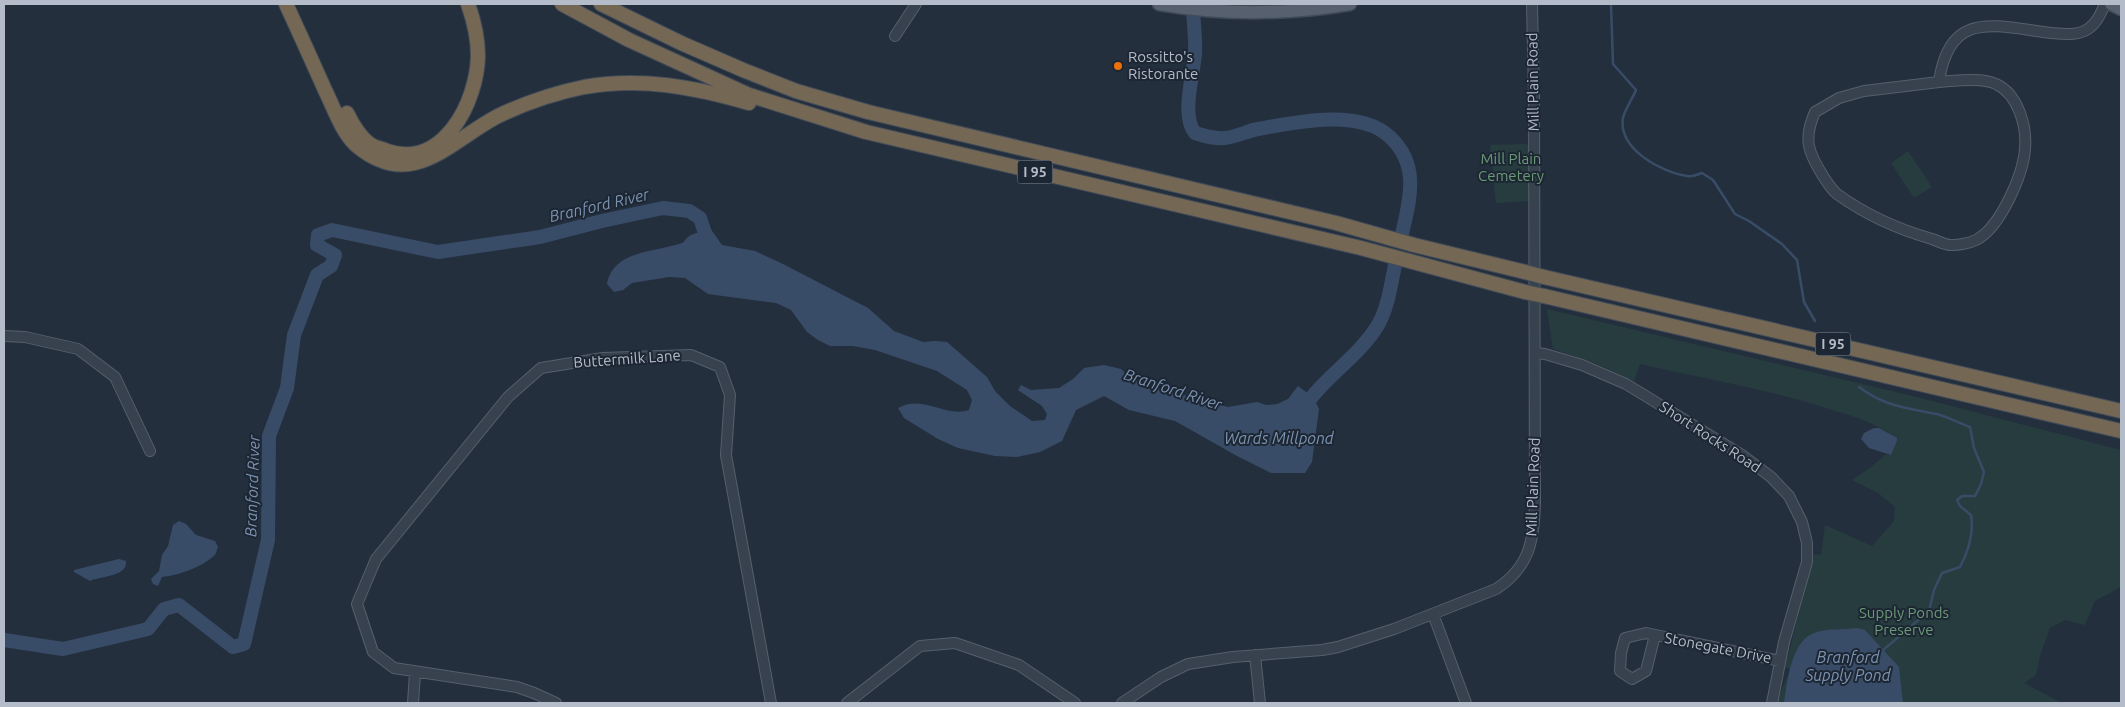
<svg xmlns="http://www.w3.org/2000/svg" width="2125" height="707" font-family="Ubuntu,sans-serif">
<rect width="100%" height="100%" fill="#242f3e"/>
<!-- green -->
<path fill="#263c3f" d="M 1529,144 L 1529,201 L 1496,203 L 1490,145 Z
M 1908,151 L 1932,187 L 1914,198 L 1891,163 Z
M 1547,309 L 1921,398 L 2121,450 L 2121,587 L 2095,601 L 2085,625 L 2065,620 L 2050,628 L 2040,656 L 2036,675 L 2024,683 L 2062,703 L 1776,703 L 1798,652 L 1790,669 L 1785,667 L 1814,554 L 1821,555 L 1825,525 L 1872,546 L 1894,521 L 1895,507 L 1878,493 L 1852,480 L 1870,468 L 1885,455 L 1891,455 L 1897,441 C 1879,422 1850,416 1826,408 C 1765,389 1702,378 1640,364 L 1634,381 L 1595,363 L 1553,349 Z"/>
<!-- water -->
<path fill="#394c67" d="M 710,228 L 722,245 L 755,251 L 783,264 L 868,308 L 894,331 L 923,342 L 935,341 L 947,342 L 987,377 L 995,391 L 1010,406 L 1032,421 L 1045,420 L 1047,414 L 1042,406 L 1018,390 L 1021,385 L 1031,390 L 1059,388 L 1073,379 L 1084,368 L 1104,365 L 1121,369 L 1126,374 L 1147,385 L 1228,407 L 1257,402 L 1266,405 L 1277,404 L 1288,399 L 1298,386 L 1313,397 L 1319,409 L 1312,462 L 1305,473 L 1271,473 L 1237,456 L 1175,421 L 1129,410 L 1104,396 L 1076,410 L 1062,441 L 1040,452 L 1017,457 L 995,456 L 958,448 L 938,439 L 904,418 L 898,408 C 922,394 946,418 969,410 L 972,400 L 967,390 L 937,371 L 875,350 L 853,346 L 830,346 L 818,340 L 807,332 L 791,310 L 776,303 L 708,294 L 685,278 L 669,277 L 632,283 L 623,290 L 614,292 L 607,284 C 613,251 653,252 679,244 C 684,243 685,240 688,237 C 694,233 703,231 710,228 Z
M 1874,428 L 1879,428 L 1897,438 L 1897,441 L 1891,455 L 1869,448 L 1861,439 L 1864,433 Z
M 179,521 L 186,524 L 196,535 L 215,541 L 218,547 L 215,555 C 202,567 180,575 162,577 L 158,586 L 153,584 L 151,579 L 159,571 L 162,555 L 168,546 L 173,525 Z
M 119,559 L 126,561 C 128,577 100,576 90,581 L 74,572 L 74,570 Z
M 1857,628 L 1865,630 L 1899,667 L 1903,703 L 1784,703 C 1787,683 1791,641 1814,633 C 1826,628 1844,630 1857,628 Z"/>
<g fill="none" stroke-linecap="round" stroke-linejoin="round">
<!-- stream -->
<path stroke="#394c67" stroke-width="2.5" d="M 1611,4 L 1613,64 L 1636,90 C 1633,98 1625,109 1623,118 C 1618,149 1661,172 1687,176 C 1692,177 1697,175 1702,173 L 1713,180 L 1735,214 L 1749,221 L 1782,244 L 1797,260 L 1804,302 L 1815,321
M 1859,387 C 1884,406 1906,408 1937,414 C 1948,417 1959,423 1970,427 L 1974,448 L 1984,472 L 1981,484 L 1975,496 L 1962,496 L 1957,500 L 1960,506 L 1971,515 C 1974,533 1969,550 1960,567 L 1942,573 L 1934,590 L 1929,611 L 1882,651"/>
<!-- river -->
<path stroke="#394c67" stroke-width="14" d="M 1193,4 C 1193,20 1196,38 1195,54 C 1193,76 1181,116 1195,133 C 1204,136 1215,139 1225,138 C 1236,137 1247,131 1258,129 C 1296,122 1360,108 1390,137 C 1420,165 1410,199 1402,234
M 1302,411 C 1322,378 1358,358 1378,325 C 1388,308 1391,284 1395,265
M 4,640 L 63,649 L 148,629 L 164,609 L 179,605 L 233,647 L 244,644 L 268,540 L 269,436 L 287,388 L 294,335 L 317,275 L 331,266 L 335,255 L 317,245 L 318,235 L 332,230 L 438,252 L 540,237 L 602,221 L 663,208 L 689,211 L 700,218 L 710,248"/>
<!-- minor casing -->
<g stroke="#565f6c" stroke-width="12">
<path id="minor" d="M 895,36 L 916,4
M 1939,82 C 1954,81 1982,77 1996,84 C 2018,94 2027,126 2025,149 C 2023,175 2000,228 1976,240 C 1970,243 1959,245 1953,245 C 1947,246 1938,241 1932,239 C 1897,229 1866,215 1837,194 C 1831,189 1827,182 1823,176 C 1808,152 1803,139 1815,112 L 1839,98 L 1864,91 L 1939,82 C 1949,9 1995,26 2051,33 C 2063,34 2077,36 2088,29 C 2097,23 2101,13 2105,4
M 4,336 L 25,337 L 78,349 L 115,377 L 150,451
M 1536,353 L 1545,354 L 1582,365 L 1626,384 L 1742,455 L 1771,477 L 1789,496 L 1802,522 L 1807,543 L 1807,562 L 1784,642 L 1772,703
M 1433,614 L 1466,703
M 1655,635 L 1646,671 L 1632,679 L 1620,671 L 1621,653 L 1625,638 L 1646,633 L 1780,661
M 1255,655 L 1260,703
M 413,703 L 415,673
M 556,703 L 534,693 L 517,687 L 394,668 L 373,652 L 357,604 L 376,559 L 508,397 L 541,368 L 603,358 L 691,355 L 720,367 L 730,395 L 726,455 L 771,703
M 847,703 L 920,646 L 955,643 L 1019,665 L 1075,703
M 1122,703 L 1161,677 L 1188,664 L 1233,657 L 1322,650 L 1338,647 L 1394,629 L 1496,589 C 1530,567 1534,540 1535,502 L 1534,95 L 1532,4"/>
</g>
<!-- major casing -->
<g stroke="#414a57" stroke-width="15">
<path id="major" d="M 1159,4 C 1223,15 1285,15 1350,4
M 2111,4 L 2121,9"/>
</g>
<!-- highway casing -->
<g stroke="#434c59" stroke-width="16">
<path id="highway" d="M 286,4 C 299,32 312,61 325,90 C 334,108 342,133 357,146 C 412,192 450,141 498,116 C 525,103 555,93 584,87 C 641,77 694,87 749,103
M 562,4 L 629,40 L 749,95 L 866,132 L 1361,248 L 1525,292
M 601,4 L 681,43 L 743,70 L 796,91 L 868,112 L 1336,223 L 1414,245 L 1525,272
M 347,113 C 352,124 362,140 373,146 C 377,148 383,149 387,151 C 443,170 477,102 478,56 C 478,38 474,21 468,4
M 1544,277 L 2121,411
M 1544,296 L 2121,431"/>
</g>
<!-- minor -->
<use href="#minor" stroke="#38414e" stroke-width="10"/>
<!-- major -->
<use href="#major" stroke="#56606e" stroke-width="12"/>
<!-- highway -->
<use href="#highway" stroke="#746855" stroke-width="14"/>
<!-- highway-bridge casing -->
<g stroke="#434c59" stroke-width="16" stroke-linecap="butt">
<path id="highway-bridge" d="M 1525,272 L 1544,277
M 1525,292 L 1544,296"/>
</g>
<!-- highway-bridge -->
<use href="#highway-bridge" stroke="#746855" stroke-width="14"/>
</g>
<!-- markers -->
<circle fill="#e8710a" stroke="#1d2633" stroke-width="2" cx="1118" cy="66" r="5"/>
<g text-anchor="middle" stroke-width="4" stroke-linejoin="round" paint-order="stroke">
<!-- shield labels -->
<g fill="#1d2633" stroke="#878f9c" stroke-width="1">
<rect x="1017.5" y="160.5" width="35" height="23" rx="4"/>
<rect x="1815.5" y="332.5" width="35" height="23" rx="4"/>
</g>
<g font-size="14" font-weight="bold" fill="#b4bcc9">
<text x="1035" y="177">I 95</text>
<text x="1833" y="349">I 95</text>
</g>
<!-- poi labels -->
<g font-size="15" fill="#b4bcc9" stroke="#1d2633" text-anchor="start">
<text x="1128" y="62">Rossitto's<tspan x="1128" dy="17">Ristorante</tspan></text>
</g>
<!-- street labels -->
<g font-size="15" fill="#b4bcc9" stroke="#1d2633">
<text transform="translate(1533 82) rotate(-91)" y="5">Mill Plain Road</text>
<text transform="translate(627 359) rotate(-4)" y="5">Buttermilk Lane</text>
<text transform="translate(1710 437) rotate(33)" y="5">Short Rocks Road</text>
<text transform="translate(1533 487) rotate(-88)" y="5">Mill Plain Road</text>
<text transform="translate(1718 648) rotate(11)" y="5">Stonegate Drive</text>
</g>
<!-- park labels -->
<g font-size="15" fill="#6b9a76" stroke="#1d2633">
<text x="1511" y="164">Mill Plain<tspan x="1511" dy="17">Cemetery</tspan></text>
<text x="1904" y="618">Supply Ponds<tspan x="1904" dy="17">Preserve</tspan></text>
</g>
<!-- water labels -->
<g font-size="16" font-style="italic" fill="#7c92b1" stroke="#1d2633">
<text transform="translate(599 205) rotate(-13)" y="6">Branford River</text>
<text transform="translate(1173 389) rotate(18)" y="6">Branford River</text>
<text x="1279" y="444">Wards Millpond</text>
<text transform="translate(252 486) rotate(-88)" y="6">Branford River</text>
<text x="1848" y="663">Branford<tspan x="1848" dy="18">Supply Pond</tspan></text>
</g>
</g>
<!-- border -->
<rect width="2125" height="707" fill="none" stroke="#b4bcc9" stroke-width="10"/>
</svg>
